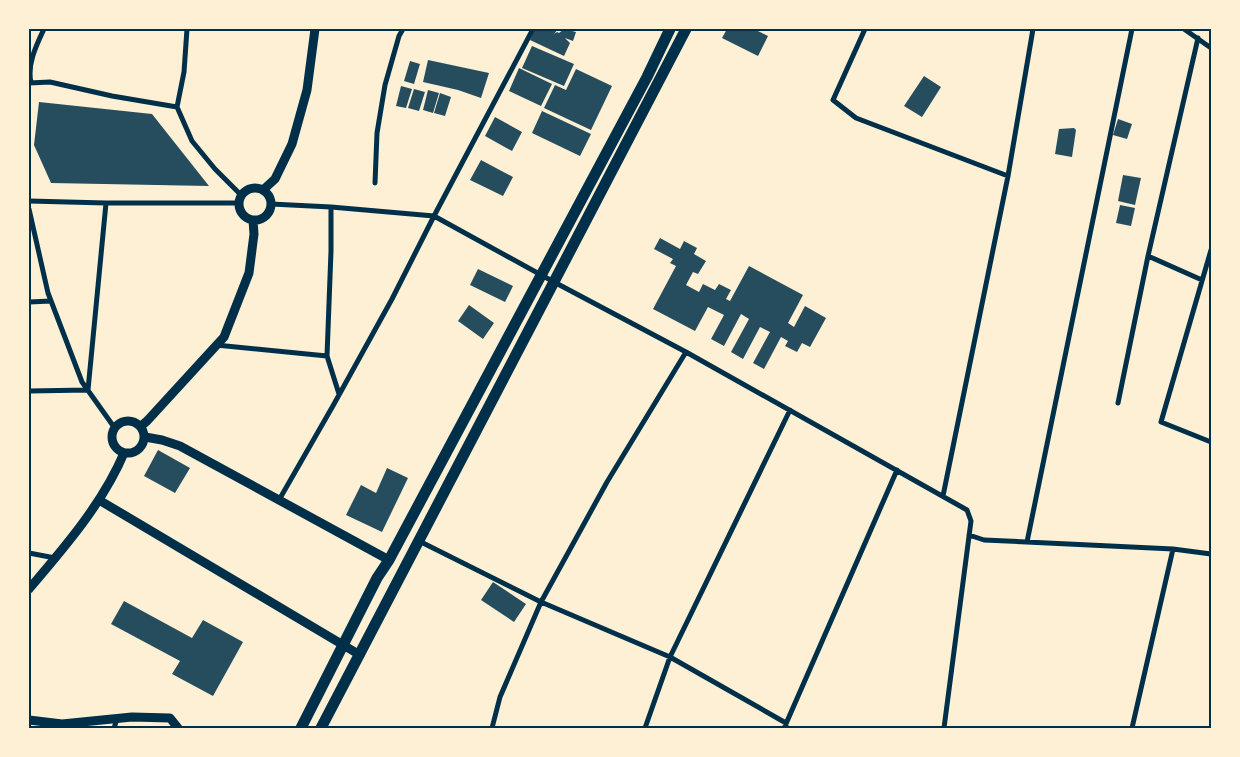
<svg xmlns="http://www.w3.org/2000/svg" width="1240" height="757" font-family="Roboto,sans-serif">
<rect width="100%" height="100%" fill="#fdf0d5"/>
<!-- building -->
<path fill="#264d5e" d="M 535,29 L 539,30 L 540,29 L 558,29 L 554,34 L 557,32 L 559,33 L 564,29 L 576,32 L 573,41 L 565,38 L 570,43 L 564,56 L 530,40 Z
M 727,29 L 754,29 L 768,36 L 758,56 L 722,38 Z
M 532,46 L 574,64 L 564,86 L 522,68 Z
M 428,60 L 489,73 L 481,98 L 458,90 L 423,82 Z
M 410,61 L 420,64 L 414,84 L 404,81 Z
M 519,68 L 552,84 L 541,106 L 509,91 Z
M 576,69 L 612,86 L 591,130 L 544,108 L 555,85 L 566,90 Z
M 924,76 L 941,87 L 922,117 L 904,106 Z
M 401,86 L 412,89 L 406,108 L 396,106 Z
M 414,89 L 425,92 L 419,111 L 408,108 Z
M 428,90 L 439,93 L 433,113 L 423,110 Z
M 440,93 L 451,97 L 445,116 L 434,113 Z
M 39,102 L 152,114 L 209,186 L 51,183 L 34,145 Z
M 542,111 L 591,134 L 580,156 L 532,133 Z
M 495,117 L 522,132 L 512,151 L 485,136 Z
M 1118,119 L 1132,124 L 1127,139 L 1113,135 Z
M 1074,128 L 1076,130 L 1072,157 L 1055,154 L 1059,129 Z
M 481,160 L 513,177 L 503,196 L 470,180 Z
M 1123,175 L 1141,178 L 1135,205 L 1118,201 Z
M 1120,205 L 1135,208 L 1131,226 L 1116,223 Z
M 660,238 L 680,249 L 684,241 L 697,248 L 694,254 L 706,261 L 698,274 L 693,272 L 686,285 L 699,292 L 703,284 L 715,290 L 719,284 L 731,290 L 726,299 L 730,301 L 749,266 L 803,295 L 788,323 L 794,327 L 805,306 L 826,318 L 810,347 L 802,343 L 797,352 L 785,346 L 788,341 L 781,337 L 764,369 L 753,363 L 770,332 L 760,327 L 743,359 L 731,352 L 749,319 L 741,314 L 724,346 L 711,339 L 724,315 L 708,307 L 695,331 L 653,309 L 676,266 L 670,263 L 673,259 L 654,249 Z
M 478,269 L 513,286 L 505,302 L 470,285 Z
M 469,305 L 494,323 L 483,339 L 458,321 Z
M 158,450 L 190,468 L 175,493 L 144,476 Z
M 387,468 L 408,478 L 382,532 L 346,515 L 361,485 L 376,493 Z
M 493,582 L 526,604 L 514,622 L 481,600 Z
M 124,601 L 192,638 L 203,620 L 243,642 L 213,696 L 172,674 L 180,661 L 111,624 Z"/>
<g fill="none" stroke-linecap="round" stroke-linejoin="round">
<!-- minor -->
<path stroke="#003049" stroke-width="5" d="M 187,29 L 184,72 L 177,107 L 192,141 L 215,169 L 241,195
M 865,29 L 833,100 L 856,118 L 1008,176
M 1184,29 L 1211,48
M 29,83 L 50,82 L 112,96 L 177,107
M 31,83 C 27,64 36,46 44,29
M 375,183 L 377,133 L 385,85 L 399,36 L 403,29
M 29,201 L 106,203 L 238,203
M 271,204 L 331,207 L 434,216 L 554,282 L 686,352 L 967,510 L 971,521 L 944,728
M 331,207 L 331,251 L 327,356 L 339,394
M 29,209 L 48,293 L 82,382 L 114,427
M 1211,250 L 1161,422 L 1211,442
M 1148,256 L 1202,280
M 29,302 L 51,301
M 216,345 L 327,356
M 29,391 L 88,390 L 106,203
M 1118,403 L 1148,256 L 1198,38
M 943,496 L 1008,176 L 1033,29
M 279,500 L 334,404 L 392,299 L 434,216 L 533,29
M 969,535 L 984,540 L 1173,549
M 419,541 L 541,602 L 670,657 L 786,723 L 786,728
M 1027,542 L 1132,29
M 29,553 L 55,558
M 785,726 L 897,470
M 114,728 L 117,719
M 492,728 L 500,697 L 541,602 L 607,482 L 686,352
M 645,728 L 670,657 L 790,410
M 1132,728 L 1173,549 L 1211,554"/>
<!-- tertiary -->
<path stroke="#003049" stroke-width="9" d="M239 204a16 16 0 1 1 32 0a16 16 0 1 1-32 0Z
M 263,190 L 275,179 L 292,144 L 307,90 L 315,29
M112 437a16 16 0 1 1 32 0a16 16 0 1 1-32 0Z
M 141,426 L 147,421 L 224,337 L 249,273 L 254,234 L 253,220
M 145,437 L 162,440 L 180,446 L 389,560
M 99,500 L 360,655
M 29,589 C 64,548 103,503 124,453
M 29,720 L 62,724 L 132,717 L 170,718 L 178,728"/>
<!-- trunk -->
<path stroke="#003049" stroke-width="11" d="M 301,728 L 377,578 L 389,560 L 647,77 L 670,29
M 321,728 L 686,29"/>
</g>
<!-- border -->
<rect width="1240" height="757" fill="none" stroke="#fdf0d5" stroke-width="60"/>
<rect x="30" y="30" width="1180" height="697" fill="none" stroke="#003049" stroke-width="2"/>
</svg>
